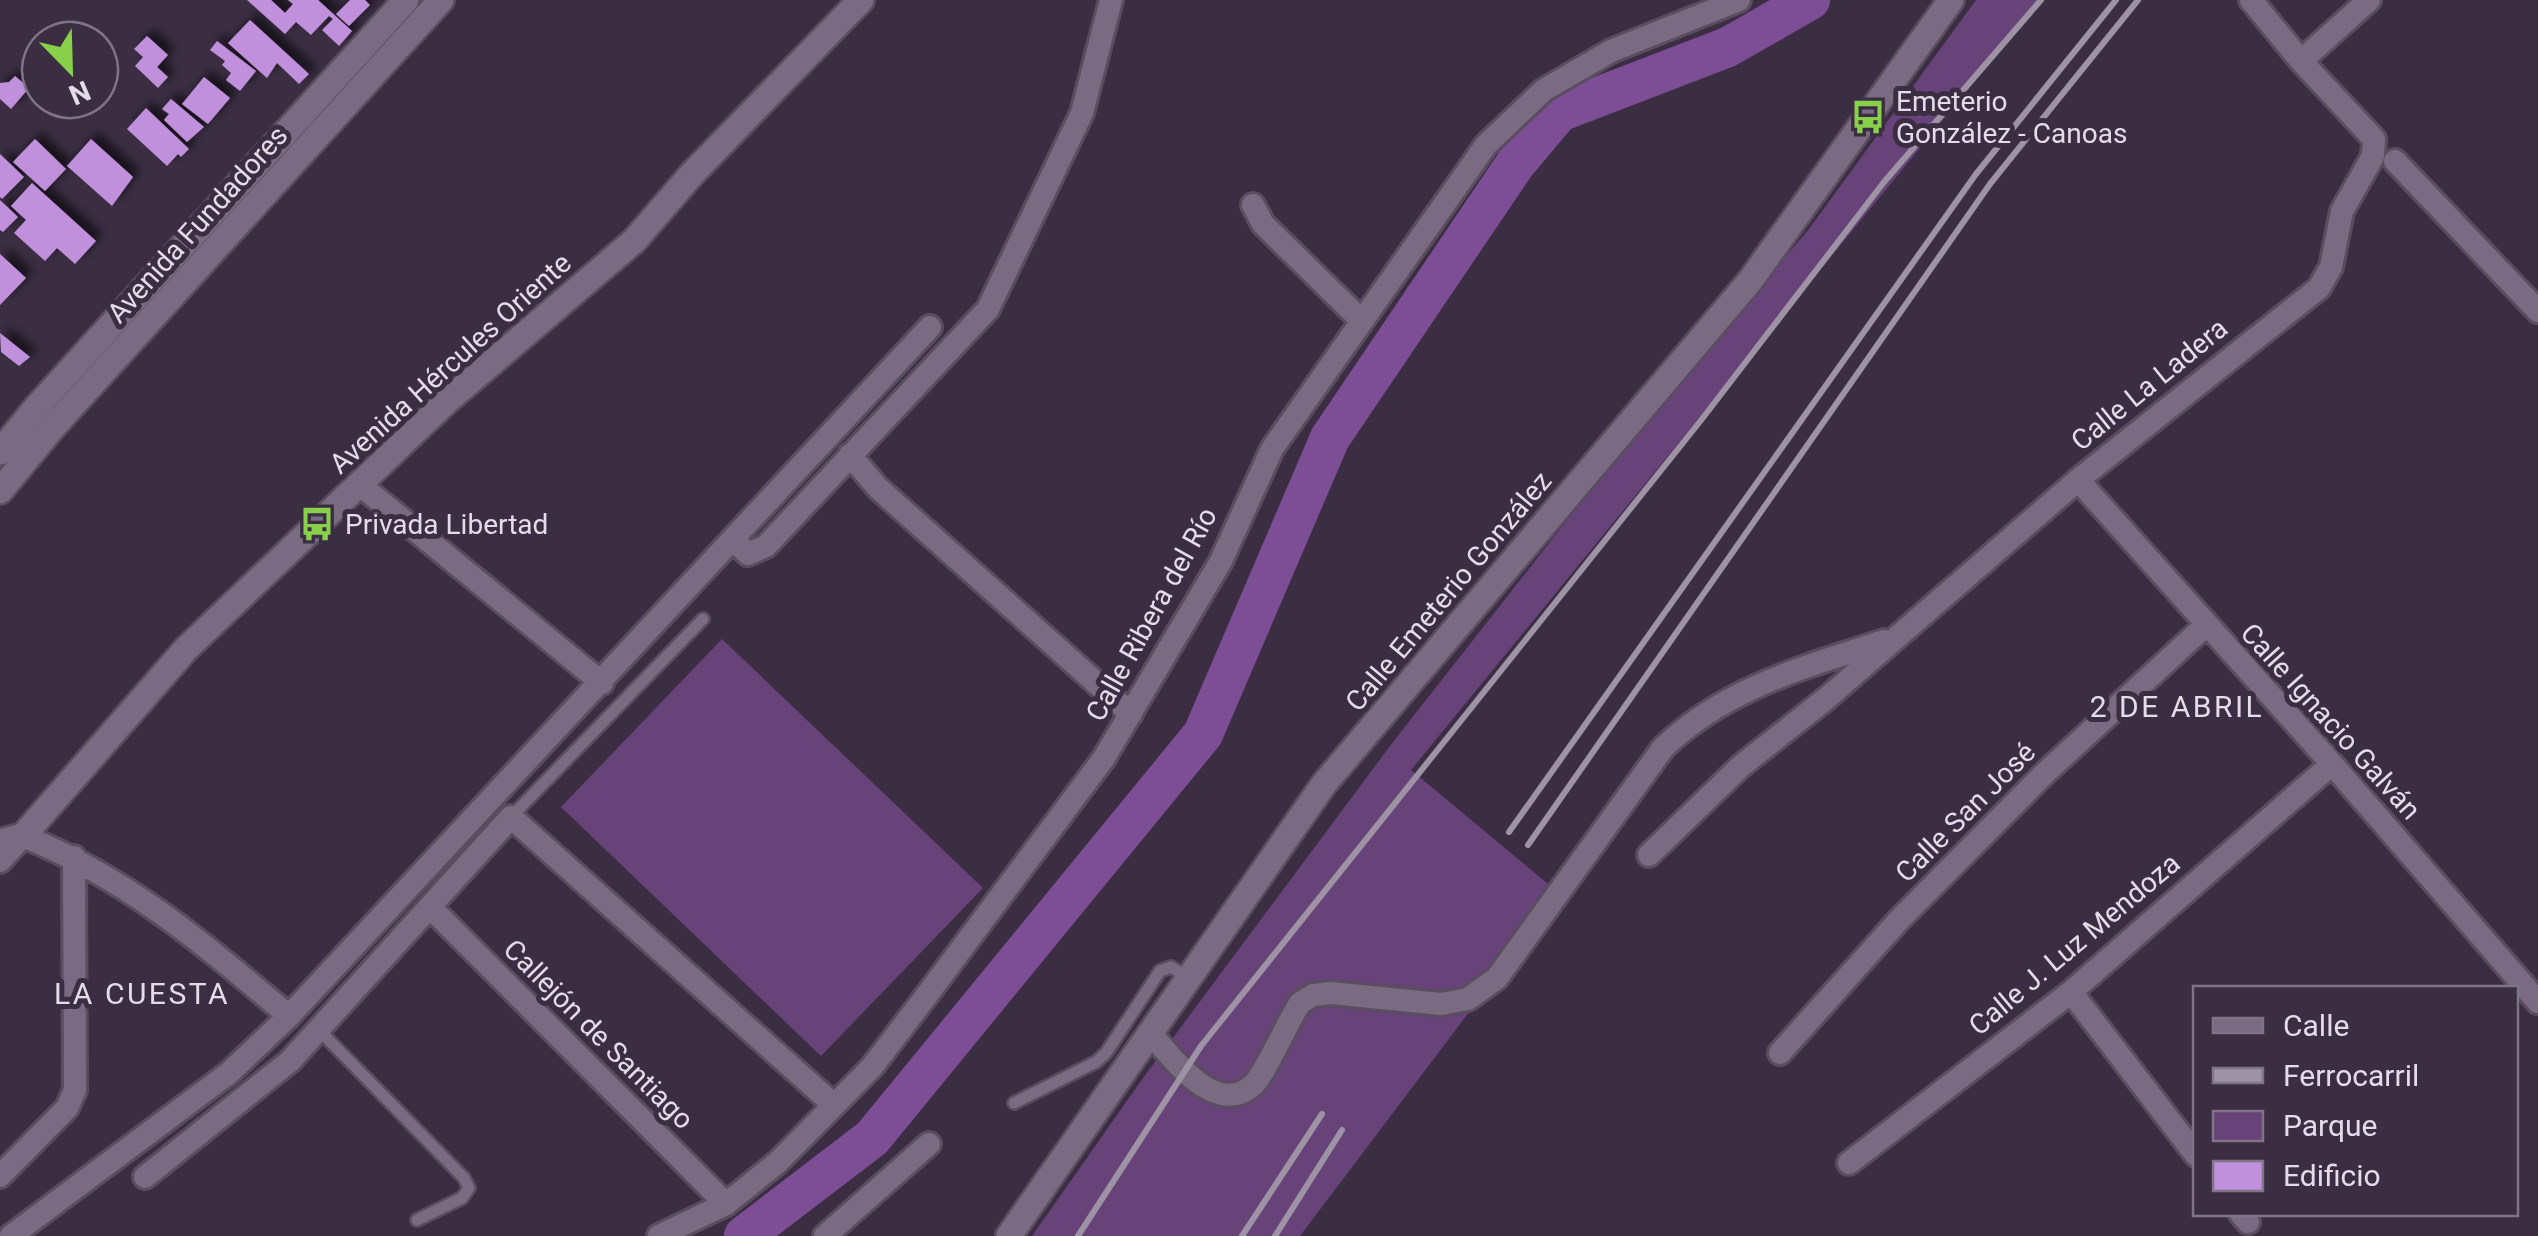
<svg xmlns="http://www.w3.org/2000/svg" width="2538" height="1236" font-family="Roboto,sans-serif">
<defs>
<filter id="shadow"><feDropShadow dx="7" dy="-7" stdDeviation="5" flood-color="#0009"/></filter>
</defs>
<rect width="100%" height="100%" fill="#3b2e43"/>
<!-- green -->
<path fill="#67437a" d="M 1976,0 L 2041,0 L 1411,770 L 1559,893 L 1300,1236 L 1032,1236 L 1143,1078 L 1393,742 L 1622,450 L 1809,229 Z
M 722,639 L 983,888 L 821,1056 L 561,807 Z"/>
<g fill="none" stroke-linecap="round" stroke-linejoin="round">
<!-- river -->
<path stroke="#7d4e95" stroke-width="40" d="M 744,1236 L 872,1138 L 1203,734 L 1330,438 L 1516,163 L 1559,112 L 1728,47 L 1810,0"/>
</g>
<!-- building -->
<path fill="#c190dc" filter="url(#shadow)" d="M 247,0 L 271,0 L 285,13 L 293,4 L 288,0 L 318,0 L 352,31 L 339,46 L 322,30 L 333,19 L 329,16 L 311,35 L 296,22 L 285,34 Z
M 350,0 L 365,0 L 370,5 L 349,26 L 336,14 Z
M 250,20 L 309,74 L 299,84 L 277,63 L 267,78 L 228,43 Z
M 147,36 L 168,55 L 157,67 L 168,77 L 158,88 L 135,66 L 143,57 L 134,49 Z
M 217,41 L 256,71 L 240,91 L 226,80 L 231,73 L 222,65 L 225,61 L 210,50 Z
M 38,52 L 40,77 L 38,80 L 24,69 Z
M 15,76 L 29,88 L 11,109 L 0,99 L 0,83 L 9,82 Z
M 204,77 L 230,98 L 208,124 L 182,104 Z
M 171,99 L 204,127 L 187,142 L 164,120 L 169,114 L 162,109 Z
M 146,108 L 189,149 L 181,157 L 178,154 L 167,166 L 127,129 Z
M 35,139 L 66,169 L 45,191 L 13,162 Z
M 91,139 L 133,177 L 112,206 L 67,166 Z
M 0,154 L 24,177 L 2,199 L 0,197 Z
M 32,183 L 96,241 L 75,264 L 57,248 L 45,261 L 14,233 L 26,220 L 11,206 Z
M 0,200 L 18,217 L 3,232 L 0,230 Z
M 0,254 L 26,278 L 0,305 Z
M 0,333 L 30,357 L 19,366 L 1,352 Z"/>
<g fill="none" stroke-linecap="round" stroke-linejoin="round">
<!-- service casing -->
<g stroke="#594d5f" stroke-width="16">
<path id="service" d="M 511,817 L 703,619
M 319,1030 L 464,1178 L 469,1188 L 462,1198 L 417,1220
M 1014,1103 L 1096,1062 L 1106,1053 L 1160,971 L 1171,967 L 1190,979"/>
</g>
<!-- minor casing -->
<g stroke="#594d5f" stroke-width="28">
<path id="minor" d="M 2301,61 L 2369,0
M 2395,161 L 2538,311
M 1253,205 L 1263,224 L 1362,321
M 850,455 L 878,488 L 1131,714
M 2078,480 L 2332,764 L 2538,1002
M 359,484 L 602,683
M 733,540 L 748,554 L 766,546 L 988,309 L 1082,113 L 1111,0
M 1649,855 L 1741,766 L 1827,698 L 2078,480 L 2319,288 L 2331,267 L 2342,211 L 2373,156 L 2374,139 L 2301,61 L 2251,0
M 0,861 L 23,836 C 127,878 204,944 289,1016
M 430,907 L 726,1204
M 2071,992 L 2196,1155
M 1152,1035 C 1173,1059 1216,1118 1253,1085 C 1265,1074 1288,1021 1300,1003 L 1313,995 L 1331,993 L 1441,1004 L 1468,999 L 1497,978 L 1663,748 C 1725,688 1805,667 1884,641
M 1780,1053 L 1898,921 L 2044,774 L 2205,626
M 1849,1163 L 2071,992 L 2332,764
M 0,1176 L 67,1108 L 75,1090 L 74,857
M 145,1177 L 290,1061 L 511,817 L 834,1105
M 2241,1214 L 2248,1222
M 11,1236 L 229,1073 L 289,1016 L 930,327
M 659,1236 L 726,1204 L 778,1162 L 872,1067 L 927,995 L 1104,758 L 1221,561 L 1272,449 L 1486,145 L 1544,90 L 1611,51 L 1739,0
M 825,1236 L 929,1144"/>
</g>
<!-- tertiary casing -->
<g stroke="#594d5f" stroke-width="30">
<path id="tertiary" d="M 0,842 L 23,836 L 186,649 L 448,400 L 634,241 L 692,174 L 861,0
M 1009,1236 L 1324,784 L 1750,281 L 1951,0"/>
</g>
<!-- secondary casing -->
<g stroke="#594d5f" stroke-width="30">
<path id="secondary" d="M 0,452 L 36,408 L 406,0
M 0,491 L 53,427 L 441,0"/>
</g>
<!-- service -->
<use href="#service" stroke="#7a6b82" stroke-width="11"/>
<!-- minor -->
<use href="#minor" stroke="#7a6b82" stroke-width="22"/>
<!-- tertiary -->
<use href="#tertiary" stroke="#7a6b82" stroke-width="25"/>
<!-- secondary -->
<use href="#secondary" stroke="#7a6b82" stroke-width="25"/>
<!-- rail -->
<path stroke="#9e93a4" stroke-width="6" d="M 1509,832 L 1976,174 L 2116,0
M 1528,845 L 1990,184 L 2138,0
M 1078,1236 L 1201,1046 L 1702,419 L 1884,182 L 2041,0
M 1242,1236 L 1322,1114
M 1275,1236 L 1342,1130"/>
</g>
<!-- icons -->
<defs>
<g id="bus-bare" transform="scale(2.7)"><path d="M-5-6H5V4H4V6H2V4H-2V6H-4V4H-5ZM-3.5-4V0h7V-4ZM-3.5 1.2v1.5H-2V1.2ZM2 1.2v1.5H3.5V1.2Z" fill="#88cf4a" stroke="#3b2e43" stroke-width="2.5" paint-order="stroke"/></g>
</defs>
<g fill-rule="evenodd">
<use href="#bus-bare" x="1868" y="117"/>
<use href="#bus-bare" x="317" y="524"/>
</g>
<g text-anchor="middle" stroke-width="10" stroke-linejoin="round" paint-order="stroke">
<!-- poi labels -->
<g font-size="28" fill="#e5dcea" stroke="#3b2e43" text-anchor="start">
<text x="1896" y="111">Emeterio<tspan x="1896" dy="32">González - Canoas</tspan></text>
<text x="345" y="534">Privada Libertad</text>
</g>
<!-- street labels -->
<g font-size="28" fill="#e5dcea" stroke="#3b2e43">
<text transform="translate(197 224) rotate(-48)" y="10">Avenida Fundadores</text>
<text transform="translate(450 363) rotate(-42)" y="10">Avenida Hércules Oriente</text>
<text transform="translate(2149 384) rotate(-39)" y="10">Calle La Ladera</text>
<text transform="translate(1448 591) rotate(-50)" y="10">Calle Emeterio González</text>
<text transform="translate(1151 614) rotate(-61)" y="10">Calle Ribera del Río</text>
<text transform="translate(2331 721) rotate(48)" y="10">Calle Ignacio Galván</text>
<text transform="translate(1965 812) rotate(-45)" y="10">Calle San José</text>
<text transform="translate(2074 944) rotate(-40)" y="10">Calle J. Luz Mendoza</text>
<text transform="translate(599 1034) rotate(45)" y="10">Callejón de Santiago</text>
</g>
<!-- neighbourhood labels -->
<g font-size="30" letter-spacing="2.5" fill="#e5dcea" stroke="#3b2e43">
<text x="2177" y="717">2 DE ABRIL</text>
<text x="142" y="1004">LA CUESTA</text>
</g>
</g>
<!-- legend -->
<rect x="2193" y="986" width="325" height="230" fill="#3b2e43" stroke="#7f7486" stroke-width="2.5"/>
<rect x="2213" y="1018" width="50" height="15" fill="#7a6b82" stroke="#7f7486" stroke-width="2.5"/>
<text x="2283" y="1036" font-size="30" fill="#e5dcea">Calle</text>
<rect x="2213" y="1068" width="50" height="15" fill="#9e93a4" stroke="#7f7486" stroke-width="2.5"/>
<text x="2283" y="1086" font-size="30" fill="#e5dcea">Ferrocarril</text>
<rect x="2213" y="1111" width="50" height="30" fill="#67437a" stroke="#7f7486" stroke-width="2.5"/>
<text x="2283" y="1136" font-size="30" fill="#e5dcea">Parque</text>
<rect x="2213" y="1161" width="50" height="30" fill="#c190dc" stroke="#7f7486" stroke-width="2.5"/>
<text x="2283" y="1186" font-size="30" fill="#e5dcea">Edificio</text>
<!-- north arrow -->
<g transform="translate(70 70) rotate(157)"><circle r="48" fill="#3b2e43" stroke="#7f7486" stroke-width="2.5"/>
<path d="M0-8L18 38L0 25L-18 38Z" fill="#88cf4a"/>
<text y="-15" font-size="28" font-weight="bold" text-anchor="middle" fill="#e5dcea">N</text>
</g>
</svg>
